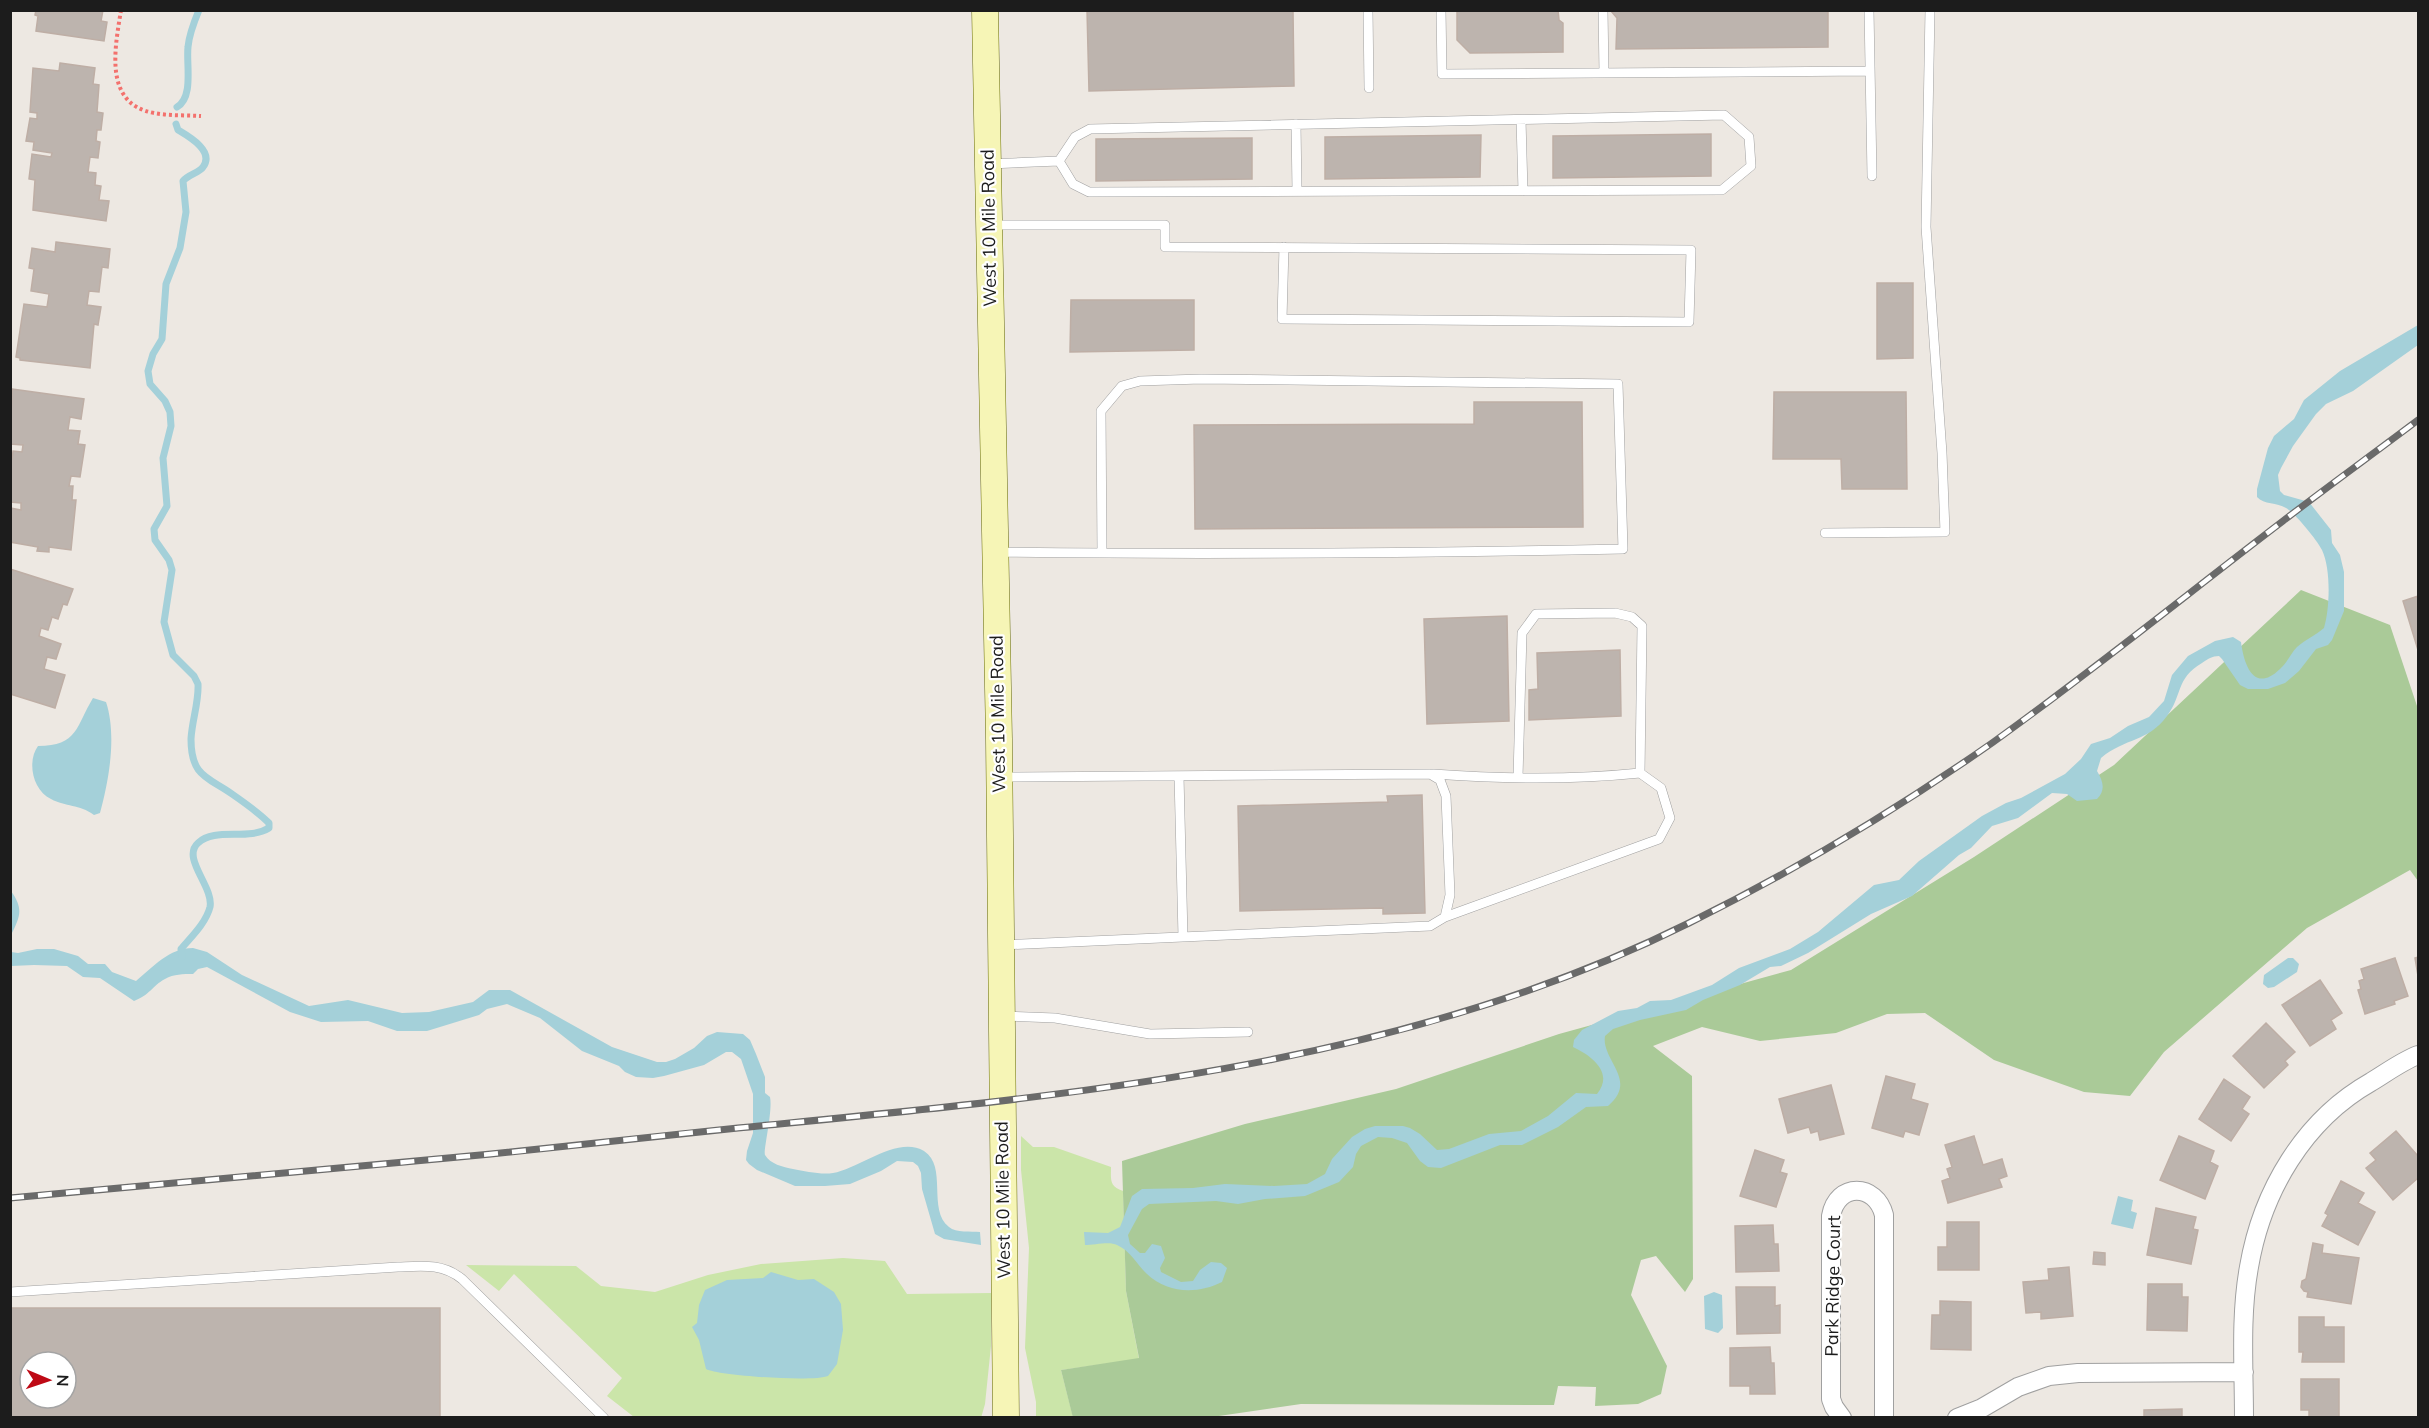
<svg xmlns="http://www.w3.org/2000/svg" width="2429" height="1428" font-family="Mulish,sans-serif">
<rect width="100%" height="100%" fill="#ede8e2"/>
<!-- grass -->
<path fill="#cbe5a9" d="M 1021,1136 L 1033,1147 L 1054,1147 L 1111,1167 C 1111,1180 1109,1186 1123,1191 L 1126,1291 L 1139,1359 L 1061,1370 L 1073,1417 L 1036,1417 L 1036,1402 L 1025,1348 L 1029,1248 L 1021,1170 Z
M 843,1258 L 885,1261 L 907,1294 L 991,1293 L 991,1346 L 985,1404 L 981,1418 L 634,1417 L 607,1396 L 622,1378 L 514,1274 L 499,1291 L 466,1265 L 576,1266 L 601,1286 L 655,1292 L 708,1275 L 761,1264 Z"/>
<!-- forest -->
<path fill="#aaca98" d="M 2301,590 L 2390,625 L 2418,709 L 2418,881 L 2410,870 L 2307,928 L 2164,1052 L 2130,1096 L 2084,1092 L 1994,1060 L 1925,1013 L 1887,1014 L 1836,1033 L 1760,1041 L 1702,1027 L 1653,1046 L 1692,1076 L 1693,1279 L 1685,1292 L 1656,1256 L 1641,1260 L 1631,1295 L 1667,1366 L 1661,1394 L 1638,1404 L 1595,1406 L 1596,1387 L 1558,1386 L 1554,1405 L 1301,1404 L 1212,1417 L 1073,1418 L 1061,1370 L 1139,1358 L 1126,1291 L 1122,1161 L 1245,1124 L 1396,1089 L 1559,1034 L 1791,970 L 1974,857 L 2114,765 Z"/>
<!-- water -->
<path fill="#a4d0d9" d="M 2418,325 L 2418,345 L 2353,391 L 2326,404 L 2316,414 L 2293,446 L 2281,468 L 2278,475 L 2280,491 L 2284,495 L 2309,502 L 2331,530 L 2332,543 L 2340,555 L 2344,572 L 2344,611 L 2332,640 L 2328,645 L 2316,649 L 2299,671 L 2285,683 L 2268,689 L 2248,689 L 2240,685 L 2222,659 L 2219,656 C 2212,656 2208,659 2202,663 C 2175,679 2183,695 2167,716 C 2147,743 2126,737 2101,758 L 2097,771 C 2103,781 2106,790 2097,799 L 2077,801 L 2067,794 L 2052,793 L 2018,818 L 1992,826 L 1971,848 L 1959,855 L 1912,896 L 1871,914 L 1808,953 L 1781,966 L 1770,967 L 1740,985 L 1703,1000 L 1686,1010 L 1640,1020 L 1613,1029 L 1605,1036 C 1601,1060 1639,1080 1608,1106 L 1586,1107 L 1558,1127 L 1522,1145 L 1500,1145 L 1441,1168 L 1428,1167 L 1420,1161 L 1407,1143 L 1392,1138 L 1378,1137 L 1361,1146 L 1356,1154 L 1353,1167 L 1339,1182 L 1305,1196 L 1265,1199 L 1238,1204 L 1216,1201 L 1149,1204 L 1142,1209 L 1128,1235 L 1130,1244 L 1140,1253 L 1145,1253 L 1152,1244 L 1161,1246 L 1165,1258 L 1160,1268 L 1161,1272 L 1181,1282 L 1193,1281 L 1200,1270 L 1211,1262 L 1221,1263 L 1227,1268 L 1222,1282 C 1198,1294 1168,1294 1147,1274 C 1137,1265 1131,1251 1117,1245 C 1110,1241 1094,1245 1085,1245 L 1084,1232 L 1108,1233 L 1120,1227 L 1132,1196 L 1142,1189 L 1193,1188 L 1225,1184 L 1274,1186 L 1307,1184 L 1325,1174 L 1332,1159 L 1352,1137 L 1365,1129 L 1375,1126 L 1403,1126 L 1410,1128 L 1420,1134 L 1437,1150 L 1449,1149 L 1489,1134 L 1521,1131 L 1548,1116 L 1576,1093 L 1597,1094 C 1615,1072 1590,1055 1573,1047 L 1574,1040 L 1582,1030 L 1618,1011 L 1637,1008 L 1650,1001 L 1671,1000 L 1712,985 L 1739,968 L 1790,949 L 1818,932 L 1874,885 L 1899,880 L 1919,861 L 1982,816 L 2006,803 L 2021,798 L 2065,774 L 2081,759 L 2091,744 L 2110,738 L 2128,726 L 2149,717 L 2164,701 L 2172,675 L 2188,656 L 2215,641 L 2233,637 L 2241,642 C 2244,665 2254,694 2280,669 C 2287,663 2291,653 2297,647 C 2305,640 2316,635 2324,628 C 2330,608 2331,569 2322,550 C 2317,540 2295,513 2286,508 C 2277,502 2264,505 2257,497 L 2257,489 L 2268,448 L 2274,436 L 2294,419 L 2304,400 L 2340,371 Z
M 93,698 L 106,702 C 117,735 109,780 100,813 L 94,815 C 79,804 66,807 51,799 C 32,790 27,761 38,746 C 78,746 76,726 93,698 Z
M 11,891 C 24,909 20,917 11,935 Z
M 193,948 L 207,952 L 242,975 L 309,1006 L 348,1000 L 402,1013 L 429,1012 L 473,1002 L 489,990 L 510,990 L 612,1047 L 657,1062 L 666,1062 L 675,1059 L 694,1048 L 707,1036 L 717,1032 L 743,1034 L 750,1040 L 756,1054 L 765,1077 L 765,1093 L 770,1097 C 773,1111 763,1151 765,1155 C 770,1164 783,1167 793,1169 C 805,1171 821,1175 833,1173 C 860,1168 898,1135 924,1151 C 948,1166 927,1210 949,1227 C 956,1233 971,1231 980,1232 L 981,1245 L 944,1239 L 935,1234 L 922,1189 L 921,1173 L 918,1166 L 913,1162 L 897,1161 L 881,1171 L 850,1184 L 825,1186 L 795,1186 L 757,1170 L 749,1164 L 746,1160 L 747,1151 L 753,1133 L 753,1094 L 741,1059 L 732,1052 L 726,1052 L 704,1065 L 664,1076 L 653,1078 L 636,1077 L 625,1072 L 619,1066 L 582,1051 L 540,1018 L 507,1004 L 487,1009 L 479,1015 L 427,1031 L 397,1031 L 368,1021 L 321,1022 L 290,1012 L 207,967 L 198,969 L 193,974 C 183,974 174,974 165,979 C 152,986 150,995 134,1001 L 100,978 L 83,977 L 67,966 L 34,965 L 11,966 L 11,952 L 18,953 L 37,949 L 54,949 L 78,956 L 88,964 L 105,964 L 112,972 L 136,981 C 153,967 169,948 193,948 Z
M 2288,958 L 2293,958 L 2299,964 L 2297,972 L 2274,987 L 2268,988 L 2263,984 L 2264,975 Z
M 2118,1196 L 2133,1200 L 2131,1211 L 2137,1213 L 2133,1229 L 2111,1224 Z
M 771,1272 L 798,1280 L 814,1279 L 834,1292 L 841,1304 L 843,1330 L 837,1364 L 828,1376 C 814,1382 719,1376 706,1369 L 699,1340 L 692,1327 L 697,1323 L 699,1305 L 705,1290 L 727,1280 L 763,1278 Z
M 1714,1292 L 1722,1295 L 1723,1328 L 1718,1333 L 1705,1329 L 1704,1296 Z"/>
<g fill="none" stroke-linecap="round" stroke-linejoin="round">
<!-- stream -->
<path stroke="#a4d0d9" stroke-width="7" d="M 177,107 C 194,97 186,64 188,47 C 189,35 194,22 199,10
M 176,124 L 178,130 C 188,136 215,151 203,167 C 199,173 189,174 183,181 L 186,212 L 180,248 L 166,284 L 162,339 L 153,354 L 148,371 L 150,384 L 165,401 L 170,412 L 171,426 L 163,458 L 167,506 L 154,529 L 155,540 L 169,560 L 172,570 L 164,622 L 173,655 L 194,676 L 198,684 C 199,702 192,720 191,739 C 191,777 208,777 232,794 C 245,803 258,812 269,823 L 269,828 C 248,841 215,827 198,843 C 181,858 214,887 210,907 C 206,923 191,937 181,949 L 182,957"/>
</g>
<!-- building -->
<path fill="#bdb4ae" stroke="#beaea5" stroke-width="1.5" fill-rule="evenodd" d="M 36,10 L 103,10 L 101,21 L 107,22 L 104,41 L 36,31 L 38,16 L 35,15 Z
M 1087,10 L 1293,10 L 1294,86 L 1089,91 Z
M 1457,10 L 1558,10 L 1559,20 L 1563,23 L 1563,52 L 1470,53 L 1457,40 Z
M 1828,10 L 1828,47 L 1616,49 L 1617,18 L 1611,11 Z
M 60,63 L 95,68 L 93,84 L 99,85 L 97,112 L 103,113 L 101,130 L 97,130 L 96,141 L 100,142 L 98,158 L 90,157 L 88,172 L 96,173 L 95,185 L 101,186 L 99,200 L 109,201 L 106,221 L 33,210 L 35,180 L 29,179 L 32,154 L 51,157 L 52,153 L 33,150 L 34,142 L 26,141 L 30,118 L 37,119 L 37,113 L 30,112 L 33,68 L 59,71 Z
M 1711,134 L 1711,176 L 1553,178 L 1553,136 Z
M 1481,135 L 1480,177 L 1325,179 L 1325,137 Z
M 1252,138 L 1252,179 L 1096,181 L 1096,139 Z
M 56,242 L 110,249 L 108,268 L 102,267 L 99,292 L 89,291 L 87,305 L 101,307 L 98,325 L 94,324 L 90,368 L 20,360 L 20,358 L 16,357 L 24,304 L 47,307 L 49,294 L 31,291 L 34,269 L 29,268 L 32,248 L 55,252 Z
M 1877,283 L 1913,283 L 1913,358 L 1877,359 Z
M 1071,300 L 1194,300 L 1194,350 L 1070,352 Z
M 12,389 L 84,399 L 81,419 L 70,417 L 68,430 L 80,431 L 78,444 L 85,445 L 80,477 L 71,476 L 69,486 L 73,486 L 72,500 L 76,500 L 71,550 L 49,547 L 49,552 L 37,551 L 38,547 L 10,542 L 10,508 L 21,510 L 21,503 L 10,502 L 10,459 L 12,459 L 13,451 L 22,452 L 23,445 L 10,444 Z
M 1774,392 L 1906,392 L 1907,489 L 1842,489 L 1841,459 L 1773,459 Z
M 1474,402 L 1582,402 L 1583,527 L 1195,529 L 1194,425 L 1474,424 Z
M 10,569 L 73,589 L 67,605 L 63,604 L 58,619 L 52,617 L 48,630 L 41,628 L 39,636 L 61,644 L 56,659 L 47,657 L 44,669 L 65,675 L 55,708 L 10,694 Z
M 2418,596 L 2418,650 L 2403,601 Z
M 1507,616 L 1509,721 L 1427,724 L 1424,619 Z
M 1620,650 L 1621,716 L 1529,720 L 1529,690 L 1538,689 L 1537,653 Z
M 1422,795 L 1425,913 L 1383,914 L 1383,908 L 1240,911 L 1238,806 L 1388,802 L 1387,796 Z
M 2418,957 L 2418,976 L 2415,958 Z
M 2395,958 L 2408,996 L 2394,1001 L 2395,1004 L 2365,1014 L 2358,990 L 2361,989 L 2359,981 L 2364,979 L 2361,969 Z
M 2320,980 L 2342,1013 L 2331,1020 L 2336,1029 L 2310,1046 L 2282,1005 Z
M 2266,1023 L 2295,1052 L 2285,1061 L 2288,1065 L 2264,1088 L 2233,1056 Z
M 1886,1076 L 1915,1084 L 1911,1099 L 1928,1104 L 1919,1135 L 1905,1131 L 1903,1137 L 1872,1128 Z
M 2224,1079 L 2250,1097 L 2242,1109 L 2249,1114 L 2231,1141 L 2199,1119 Z
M 1831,1085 L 1844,1134 L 1820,1140 L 1818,1131 L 1811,1133 L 1809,1127 L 1788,1133 L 1779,1099 Z
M 2396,1131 L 2418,1156 L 2418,1178 L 2393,1200 L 2366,1168 L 2376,1160 L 2370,1153 Z
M 1974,1136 L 1983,1165 L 2002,1159 L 2007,1176 L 1999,1179 L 2002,1187 L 1948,1203 L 1942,1181 L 1950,1178 L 1947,1169 L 1952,1167 L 1945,1145 Z
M 2179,1136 L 2214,1151 L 2210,1162 L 2218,1166 L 2205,1199 L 2160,1180 Z
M 1755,1150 L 1784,1160 L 1780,1172 L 1787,1174 L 1776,1207 L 1740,1196 Z
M 2341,1181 L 2364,1193 L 2358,1203 L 2375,1212 L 2358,1245 L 2322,1226 L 2328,1215 L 2325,1213 Z
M 2156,1208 L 2196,1217 L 2193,1229 L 2198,1230 L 2191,1264 L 2147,1255 Z
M 1947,1222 L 1979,1222 L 1979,1270 L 1938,1270 L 1938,1247 L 1947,1247 Z
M 1773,1225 L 1774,1244 L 1778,1244 L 1779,1271 L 1736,1272 L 1735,1226 Z
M 2313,1243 L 2323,1245 L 2322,1253 L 2359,1258 L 2351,1304 L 2307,1297 L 2308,1292 L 2304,1291 L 2301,1287 L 2302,1281 L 2306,1279 Z
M 2094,1252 L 2105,1253 L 2105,1265 L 2093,1264 Z
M 2069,1267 L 2073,1316 L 2041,1319 L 2041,1312 L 2026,1313 L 2023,1282 L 2049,1280 L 2048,1269 Z
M 2148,1284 L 2182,1284 L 2182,1297 L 2188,1297 L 2187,1331 L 2147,1330 Z
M 1736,1287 L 1775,1287 L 1775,1306 L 1780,1305 L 1780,1333 L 1737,1334 Z
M 1940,1301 L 1971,1302 L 1971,1350 L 1931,1349 L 1932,1315 L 1940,1315 Z
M 10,1308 L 440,1308 L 440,1418 L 10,1418 ZM 30,1362 L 66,1362 L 66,1398 L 30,1398 Z
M 2299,1317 L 2324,1317 L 2324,1327 L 2344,1327 L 2344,1362 L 2302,1362 L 2303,1352 L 2299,1352 Z
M 1770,1347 L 1771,1363 L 1774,1363 L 1775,1394 L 1750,1394 L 1750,1386 L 1730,1386 L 1730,1348 Z
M 2301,1379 L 2339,1379 L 2339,1418 L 2309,1418 L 2309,1410 L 2301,1410 Z
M 2182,1409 L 2182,1418 L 2144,1418 L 2144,1410 Z"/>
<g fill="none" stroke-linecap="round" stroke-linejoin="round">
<!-- service casing -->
<g stroke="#a0a0a0" stroke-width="10">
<path id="service" d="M 1368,10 L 1369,88
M 1441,10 L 1442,74 L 1870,71
M 1603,10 L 1604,73
M 1869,10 L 1872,176
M 1521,120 L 1523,191
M 1296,124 L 1297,191
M 990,164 L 1059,161 L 1073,184 L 1089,192 L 1722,190 L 1751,166 L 1749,137 L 1724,115 L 1090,129 L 1075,137 L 1059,161
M 991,225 L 1165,225 L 1165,247 L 1691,250 L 1689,322 L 1282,319 L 1284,247
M 1825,533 L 1945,532 L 1942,453 L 1926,227 L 1930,10
M 997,552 C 1206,555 1414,553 1623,549 L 1618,384 L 1201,379 L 1140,381 L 1122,386 L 1101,411 L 1102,553
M 1433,774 C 1501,779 1572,780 1640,773 L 1661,788 L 1670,818 L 1659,839 L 1445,917
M 1179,776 L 1183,937
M 1002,777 L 1430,774 L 1440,780 L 1446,796 L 1450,895 L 1445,917 L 1430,926 L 1002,945
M 1518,777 L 1522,633 L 1536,614 L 1615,613 L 1632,617 L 1642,626 L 1640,773
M 1003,1016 L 1055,1018 L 1150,1034 L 1248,1032
M 10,1292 L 398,1267 C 422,1266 442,1263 462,1279 L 604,1418"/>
</g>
<!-- minor casing -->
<g stroke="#a0a0a0" stroke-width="20">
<path id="minor" d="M 1842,1418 L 1834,1407 L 1831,1399 L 1831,1216 C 1837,1182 1876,1183 1884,1215 L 1884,1418
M 1957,1418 L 1982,1408 L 2018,1387 L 2049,1376 L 2078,1373 L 2244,1372
M 2244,1418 C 2244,1368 2240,1316 2249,1267 C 2262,1191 2304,1120 2371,1082 C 2386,1073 2402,1061 2418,1055"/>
</g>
<!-- secondary casing -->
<g stroke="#686c09" stroke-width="27">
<path id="secondary" d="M 985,10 L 999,739 L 1006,1418"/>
</g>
<!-- path -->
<path stroke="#f3716d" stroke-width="4" stroke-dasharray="3 3" stroke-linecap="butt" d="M 121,10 C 115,48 103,104 154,113 C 169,116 186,115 201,116"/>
<!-- service -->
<use href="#service" stroke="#fff" stroke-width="9"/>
<!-- minor -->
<use href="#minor" stroke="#fff" stroke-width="18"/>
<!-- secondary -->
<use href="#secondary" stroke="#f6f5b6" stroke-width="26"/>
<!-- rail casing -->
<g stroke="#6a6a6a" stroke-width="7">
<path id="rail" d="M 10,1198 C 171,1183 331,1169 491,1154 C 574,1146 656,1136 738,1128 C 1061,1096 1394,1070 1689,923 C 1794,871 1896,810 1992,743 C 2091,672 2186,595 2283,521 C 2327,487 2373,454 2418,420"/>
</g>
<!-- rail -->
<use href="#rail" stroke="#fff" stroke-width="4.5" stroke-dasharray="14" stroke-linecap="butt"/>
</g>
<g text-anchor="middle" stroke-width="4.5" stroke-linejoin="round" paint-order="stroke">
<!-- street labels -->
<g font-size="18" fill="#1c1c1c" stroke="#fff">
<text transform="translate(989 228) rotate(-91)" y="6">West 10 Mile Road</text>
<text transform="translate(998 714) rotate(-91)" y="6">West 10 Mile Road</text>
<text transform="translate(1003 1200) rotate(-91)" y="6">West 10 Mile Road</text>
<text transform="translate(1833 1286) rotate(-89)" y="6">Park Ridge Court</text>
</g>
</g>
<!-- border -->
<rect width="2429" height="1428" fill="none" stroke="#1c1c1c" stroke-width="24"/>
<!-- north arrow -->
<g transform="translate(48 1380) rotate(92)"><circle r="28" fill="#ffffff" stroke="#a4a4a4" stroke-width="1.5"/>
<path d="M0-4.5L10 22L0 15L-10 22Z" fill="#be0915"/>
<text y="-9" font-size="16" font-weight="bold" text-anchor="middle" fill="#1c1c1c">N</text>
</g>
</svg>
